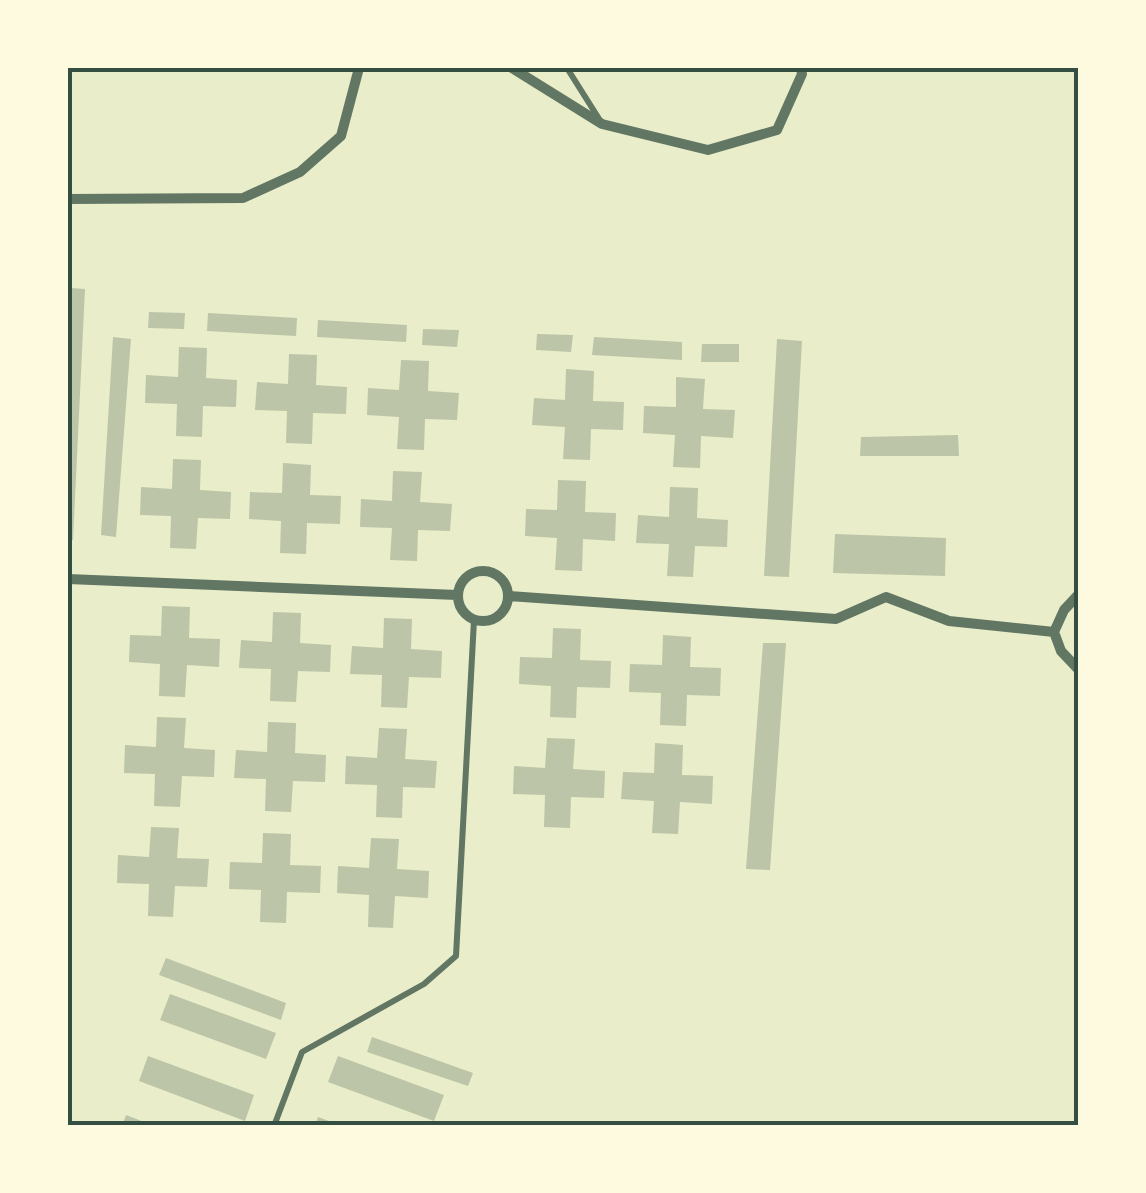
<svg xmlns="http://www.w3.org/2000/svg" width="1146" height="1193" font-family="'Golos Text',sans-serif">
<rect width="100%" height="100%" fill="#e9edc9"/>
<!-- building -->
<path fill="#bcc5a7" d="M 71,288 L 85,289 L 73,540 L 68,540 L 68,364 Z
M 149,312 L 185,313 L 184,329 L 148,328 Z
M 208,313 L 297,318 L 296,336 L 207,331 Z
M 318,320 L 407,325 L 406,342 L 317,337 Z
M 423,329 L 459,330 L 457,347 L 422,345 Z
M 537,334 L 573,335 L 571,352 L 536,350 Z
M 113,337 L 131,339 L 116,537 L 101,535 Z
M 594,337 L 682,342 L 682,360 L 592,355 Z
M 777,339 L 802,341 L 789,577 L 764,576 Z
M 702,344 L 739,344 L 739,362 L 701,362 Z
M 179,347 L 207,348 L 206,378 L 237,380 L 236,407 L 203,406 L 202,437 L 176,436 L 177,404 L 145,403 L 146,375 L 178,377 Z
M 289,354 L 317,355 L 316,385 L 347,387 L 346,414 L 313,413 L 312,444 L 286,443 L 287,411 L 255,410 L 257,382 L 288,384 Z
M 401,360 L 429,361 L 428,391 L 459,393 L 457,420 L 425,419 L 424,450 L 397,449 L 399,417 L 367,415 L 368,388 L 399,390 Z
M 566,369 L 594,371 L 593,401 L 624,402 L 623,430 L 591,429 L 590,460 L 563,459 L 565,427 L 532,425 L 534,398 L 565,400 Z
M 676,377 L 705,379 L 703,409 L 735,410 L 733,438 L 701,436 L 700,468 L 673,467 L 675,435 L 643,433 L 644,406 L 676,407 Z
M 958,435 L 959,456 L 860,456 L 861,437 Z
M 173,459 L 201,460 L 200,490 L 231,492 L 230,519 L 198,518 L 196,549 L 170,548 L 171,516 L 140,515 L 141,487 L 172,489 Z
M 283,463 L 311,465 L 310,495 L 341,496 L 340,524 L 307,523 L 306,554 L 280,553 L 281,521 L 249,519 L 250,492 L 282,493 Z
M 393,471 L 422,472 L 420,502 L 452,504 L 450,531 L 418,530 L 417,561 L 390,560 L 392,528 L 360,527 L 361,499 L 392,501 Z
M 558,480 L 586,481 L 585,512 L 616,513 L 615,541 L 583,539 L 582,571 L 555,570 L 557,538 L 525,536 L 526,509 L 557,510 Z
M 670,487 L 698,488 L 697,518 L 728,520 L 727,547 L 695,546 L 693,577 L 667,576 L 669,544 L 636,543 L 638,515 L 669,517 Z
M 835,534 L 946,538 L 945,576 L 833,573 Z
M 162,606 L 190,607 L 189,638 L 220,639 L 219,667 L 187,665 L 185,697 L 159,696 L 160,664 L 129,662 L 130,635 L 161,636 Z
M 273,612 L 301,613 L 300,643 L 331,645 L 330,672 L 298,671 L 296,702 L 270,701 L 271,669 L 239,668 L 241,640 L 272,642 Z
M 384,618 L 412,619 L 411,649 L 442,651 L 441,678 L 409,677 L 407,708 L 381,707 L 382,675 L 350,674 L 352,646 L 383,648 Z
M 553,628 L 581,629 L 580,660 L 611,661 L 610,688 L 577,687 L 576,718 L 550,717 L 551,686 L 519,684 L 520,657 L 552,658 Z
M 663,635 L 691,637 L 690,667 L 721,668 L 720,696 L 687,695 L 686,726 L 660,725 L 661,693 L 629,692 L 630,664 L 662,665 Z
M 763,643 L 786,643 L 770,870 L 746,869 Z
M 157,717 L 186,718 L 184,748 L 215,750 L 214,777 L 182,776 L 180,807 L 154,806 L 155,774 L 124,773 L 125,745 L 156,747 Z
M 268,722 L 296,723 L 295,753 L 326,755 L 325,782 L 293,781 L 291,812 L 265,811 L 266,779 L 234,778 L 236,750 L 267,752 Z
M 379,728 L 407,729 L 405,759 L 437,761 L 435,788 L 403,787 L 402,818 L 376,817 L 377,785 L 345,784 L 346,756 L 377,758 Z
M 547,738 L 575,739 L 573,769 L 605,771 L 604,798 L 571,797 L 570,828 L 544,827 L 545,795 L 513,794 L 514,766 L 545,768 Z
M 655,743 L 683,745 L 682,775 L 713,776 L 712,804 L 680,802 L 678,834 L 652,833 L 654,801 L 621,799 L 623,772 L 654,773 Z
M 151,827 L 179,828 L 177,858 L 209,859 L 207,887 L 175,886 L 173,917 L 148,916 L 149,884 L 117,883 L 118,855 L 149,857 Z
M 263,833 L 291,834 L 290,865 L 321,866 L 320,893 L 287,892 L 286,923 L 260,922 L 261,890 L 229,889 L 230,862 L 262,863 Z
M 371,838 L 399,839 L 397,869 L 429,871 L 428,898 L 395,896 L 393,928 L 368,927 L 369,895 L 337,893 L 338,866 L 369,868 Z
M 166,958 L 286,1003 L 281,1020 L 159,975 Z
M 170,994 L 276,1033 L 266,1059 L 160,1020 Z
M 372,1037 L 473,1073 L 468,1086 L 367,1052 Z
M 148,1056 L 254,1095 L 245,1121 L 139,1081 Z
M 338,1056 L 444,1095 L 434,1121 L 328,1082 Z
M 126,1115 L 152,1125 L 152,1126 L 122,1126 Z
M 318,1117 L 340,1125 L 340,1126 L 315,1126 Z"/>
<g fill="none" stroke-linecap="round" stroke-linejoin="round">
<!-- service -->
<path stroke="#617663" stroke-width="6" d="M 567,68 L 601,122
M 274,1126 L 302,1052 L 424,984 L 456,956 L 474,620"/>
<!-- minor -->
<path stroke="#617663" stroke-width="10" d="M 512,68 L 602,124 L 708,150 L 777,130 L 802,74 L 801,68
M 68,199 L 243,198 L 300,172 L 341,136 L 359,68
M458 596a25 25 0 1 1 50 0a25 25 0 1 1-50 0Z
M 68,579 L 457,595
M 1078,595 L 1064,610 L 1054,632 L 1061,651 L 1078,669
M 509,596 L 836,619 L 886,597 L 949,621 L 1054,632"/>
</g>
<!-- border -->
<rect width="1146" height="1193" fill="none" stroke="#fefae0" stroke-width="140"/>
<rect x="70" y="70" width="1006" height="1053" fill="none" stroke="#344e41" stroke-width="4"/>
</svg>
